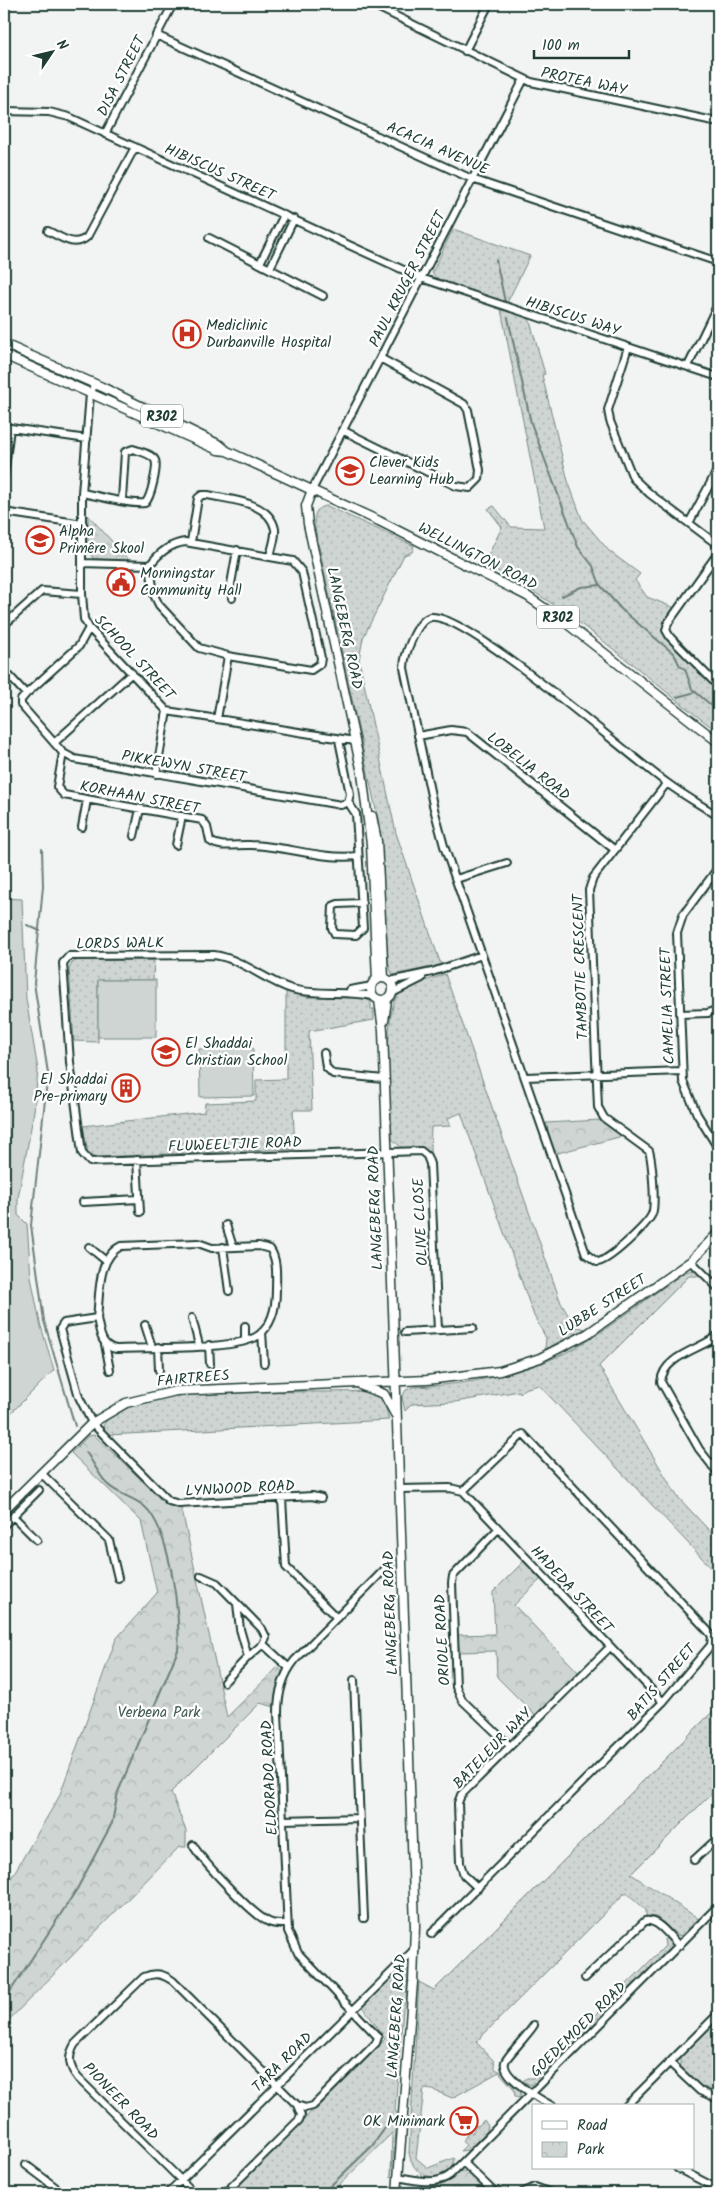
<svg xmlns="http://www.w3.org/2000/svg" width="722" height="2197" font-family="Kalam,sans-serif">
<defs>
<pattern id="grass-dots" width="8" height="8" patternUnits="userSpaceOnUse" patternTransform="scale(1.25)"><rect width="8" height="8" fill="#ced5d3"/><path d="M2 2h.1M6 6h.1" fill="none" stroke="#b0b8b6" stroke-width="1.8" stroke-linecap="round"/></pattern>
<pattern id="park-crowns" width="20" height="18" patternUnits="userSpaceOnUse" patternTransform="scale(1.25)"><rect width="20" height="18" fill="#ced5d3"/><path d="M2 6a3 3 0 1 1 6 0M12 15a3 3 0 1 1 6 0" fill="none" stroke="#b0b8b6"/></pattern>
</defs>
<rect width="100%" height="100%" fill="#f2f3f3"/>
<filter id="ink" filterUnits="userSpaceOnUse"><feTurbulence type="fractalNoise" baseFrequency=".02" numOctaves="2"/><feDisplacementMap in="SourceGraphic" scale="10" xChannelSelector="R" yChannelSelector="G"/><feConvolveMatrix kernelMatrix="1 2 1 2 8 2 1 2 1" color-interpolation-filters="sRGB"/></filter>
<g filter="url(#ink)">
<!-- grass -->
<path fill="url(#grass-dots)" stroke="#768984" d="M 453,229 L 530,256 L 507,303 L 437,279 L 432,273 Z
M 501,309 L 529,318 L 545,374 L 542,375 L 568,481 L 582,519 L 609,551 L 640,574 L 635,580 L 647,597 L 675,608 L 664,623 L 664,635 L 718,691 L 718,732 C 641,675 571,606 484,564 L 502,527 L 488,509 L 494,506 L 511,527 L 544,528 Z
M 327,506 L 414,546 L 412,552 L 404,555 L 363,638 L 359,660 L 396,833 L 441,965 L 393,975 C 382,961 382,852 379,824 L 315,528 C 314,516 314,507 327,506 Z
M 78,960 L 154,960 L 153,980 L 98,980 L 98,1042 L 74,1041 L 69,969 L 72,963 Z
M 445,974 L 561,1303 L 574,1325 L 585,1329 L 545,1349 L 546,1338 L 534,1316 L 461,1113 L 448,1118 L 451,1126 L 431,1127 L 430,1154 L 419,1147 L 402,1148 L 392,1139 C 391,1110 381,1012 399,994 C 406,987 434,978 445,974 Z
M 286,992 L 307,997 L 365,998 L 371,1002 L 371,1009 L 374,1009 L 374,1020 L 309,1031 L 312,1110 L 293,1110 L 295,1149 L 94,1157 L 88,1153 L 83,1126 L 204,1112 L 205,1103 L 256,1101 L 256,1080 L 286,1079 Z
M 693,1270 L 699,1274 L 697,1276 L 689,1276 L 599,1366 L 677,1496 L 718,1540 L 718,1575 L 539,1385 L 524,1389 L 520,1393 L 519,1391 L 455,1402 L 412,1404 L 405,1411 L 402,1397 L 406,1390 L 413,1387 C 468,1385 526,1374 575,1348 C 613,1326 649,1297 685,1272 Z
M 370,1391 L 384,1401 L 389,1420 L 108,1435 L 103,1427 C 107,1409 158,1397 174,1396 C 239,1388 305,1394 370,1391 Z
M 718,1706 L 718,1787 L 631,1874 L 699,1919 L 683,1935 L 678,1936 L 656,1917 L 646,1916 L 646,1910 L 626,1892 L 476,2042 L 494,2061 L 495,2069 L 504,2073 L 520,2088 L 521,2097 L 515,2096 L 514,2089 L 499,2072 L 452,2098 L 433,2090 L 424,2089 L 416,2158 L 428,2168 L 454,2158 C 454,2182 412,2186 409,2151 L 419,1982 L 434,1990 Z
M 668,1938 L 671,1943 L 669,1949 L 538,2081 L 530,2085 L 523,2081 L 527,2078 L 533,2078 L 665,1946 L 664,1939 Z
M 404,1966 L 408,1970 L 407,1995 L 403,2010 L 395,2110 L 398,2115 L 391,2177 L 392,2133 L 331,2193 L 229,2193 L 385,2039 L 362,2005 L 399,1968 Z
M 714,2023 L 718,2026 L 718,2090 L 715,2092 L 701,2086 L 680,2066 L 680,2057 Z
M 484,2120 L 488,2126 L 487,2131 L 468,2150 L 460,2151 L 466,2145 L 463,2141 L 469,2131 L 472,2133 L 476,2125 L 478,2126 Z"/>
<!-- park -->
<path fill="url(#park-crowns)" stroke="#768984" d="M 88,515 L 129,560 L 94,559 L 88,552 Z
M 600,1120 L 621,1134 L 619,1137 L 554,1154 L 546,1123 Z
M 94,1435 L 165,1502 L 172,1506 L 181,1506 L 227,1717 L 278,1667 L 283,1673 L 277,1690 L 275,1707 L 260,1703 L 171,1792 L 186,1831 L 186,1847 L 179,1847 L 4,2025 L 4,1890 L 59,1797 L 116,1639 L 157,1593 L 141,1521 L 71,1453 L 88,1436 Z
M 524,1561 L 541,1579 L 514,1605 L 579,1673 L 536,1716 L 497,1677 L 496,1651 L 459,1652 L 458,1635 L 495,1634 L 493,1592 Z
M 460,2171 C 472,2170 482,2185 490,2193 L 404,2193 L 409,2187 L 440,2186 Z"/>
<!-- pitch -->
<path fill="#ced5d3" stroke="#768984" d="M 4,898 L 22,899 L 26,999 L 38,1070 L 34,1111 L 18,1198 L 18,1215 L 27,1224 L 31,1277 L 40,1323 L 54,1370 L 4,1420 Z
M 98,980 L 156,980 L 156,1037 L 98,1037 Z
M 253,1048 L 254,1096 L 200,1097 L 199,1049 Z"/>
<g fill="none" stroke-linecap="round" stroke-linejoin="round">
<!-- stream -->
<path stroke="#6d807b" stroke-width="2" d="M 496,260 L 505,302
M 508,318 L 531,423 L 578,547 L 593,566 L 600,585 L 621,609 L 674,654 L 680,666 L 685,669 L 692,689 L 718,711
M 562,596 L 581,587 L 600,585
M 677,697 L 696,692
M 42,849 L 43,886 L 34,983 L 48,1073 L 31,1225 L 44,1321 L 75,1426
M 27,925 L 40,931
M 4,2001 L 77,1889 L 112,1823 L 118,1792 L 178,1650 C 181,1617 170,1528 144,1506 C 133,1497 117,1494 107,1484 C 99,1475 93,1462 86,1452
M 323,2193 L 373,2145 L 392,2118"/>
<!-- minor casing -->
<g stroke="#1f3d34" stroke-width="10">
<path id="minor" d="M 371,4 L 531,82 L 718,122
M 156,35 L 472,179 L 718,262
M 465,51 L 489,4
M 4,111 L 49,112 L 69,117 L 421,278 L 718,377
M 105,134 L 173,4
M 48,231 C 61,237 74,248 87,237 L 135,147
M 209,238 L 323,296
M 260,263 L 284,215
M 270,268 L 294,219
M 628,347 L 608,410 L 610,421 L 633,478 L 650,494 L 718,545
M 688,366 L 718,304
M 95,384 L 90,394 L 82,493 L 82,594 L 84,619 L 89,628 L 167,711 L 355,741
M 4,427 L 87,439
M 342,430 L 456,486 L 470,488 L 479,479 L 480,470 L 468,410 L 464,404 L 380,358
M 4,475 L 10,428
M 312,490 L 524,79
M 82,493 C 100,496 128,505 145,503 C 151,498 158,466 155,460 C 152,454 139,451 133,449 L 125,452 L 122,500
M 4,512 L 83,524
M 689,523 L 718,469
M 191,542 L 198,498 L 202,495 L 208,495 C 230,500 269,501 275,529 C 276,537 272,548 270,556
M 718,553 L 668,623 L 666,630 L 670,637 L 718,686
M 82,563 L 150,565 L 154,595 L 159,605 L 199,648 L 228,656 L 311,670 L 320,664 L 321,658 L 302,572 L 293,561 L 185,542 C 170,544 158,554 150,565
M 232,598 L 231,584 L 237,550
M 4,625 L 42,591 L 82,594
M 4,670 L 26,694 L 21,700 L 21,705 L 63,753 L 74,759 L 341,805 L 348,802 L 350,794 L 339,740
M 26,694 L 79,646 L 89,628
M 217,719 L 228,656
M 418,736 L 451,730 L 467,732 L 615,850
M 54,743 L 132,673
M 63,753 L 57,787 L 64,795 L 202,820 L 207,827 L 210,841 C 221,849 237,844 251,845 C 287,846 321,860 358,856
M 156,774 L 167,711
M 667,783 L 593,878 L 589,890 L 598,1107 L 604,1118 L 649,1151 C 652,1160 656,1205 652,1214 C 648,1224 608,1262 597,1262 L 586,1254 L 444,846 L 433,805 L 404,668 C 404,655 417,619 431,617 C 466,612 629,756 667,783 C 683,795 701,805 718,816
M 348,802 L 356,814 L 363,928 L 356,935 L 335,934 L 332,928 L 333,906 L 338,904 L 362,903
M 82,827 L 87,800
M 134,836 L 140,809
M 176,845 L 182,816
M 718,868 L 683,915 L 677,933 L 683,1081 L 697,1114 L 718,1148
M 456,879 L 507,863
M 390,981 L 432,972 L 482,955
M 350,990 L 372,986
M 394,992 L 422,978
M 373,996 C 346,990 318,996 292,989 C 265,981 243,959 214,955 L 69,956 L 63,963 L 70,1062 L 82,1153 L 90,1162 L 421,1151 L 427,1156 L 430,1164 L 438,1330
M 680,1014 L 708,1013 L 718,1009
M 324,1053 L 326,1067 L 333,1074 L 384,1079
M 526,1077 L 681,1071
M 712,1137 L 718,1133
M 137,1160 L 140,1212
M 83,1202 L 139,1199
M 226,1225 L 233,1247
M 89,1247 L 106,1261
M 223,1247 L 229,1291
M 691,1261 L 718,1288
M 97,1318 C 100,1331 100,1346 116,1349 C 146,1347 238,1351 259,1335 C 273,1324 276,1306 276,1290 C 276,1277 278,1260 270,1249 L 259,1246 L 212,1248 L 198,1243 L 121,1246 C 97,1258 100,1294 97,1318 L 64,1323 L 60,1329 L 79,1397 L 92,1423 L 169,1501 L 179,1504 L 312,1496 L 321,1498
M 192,1318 L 199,1345
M 145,1325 L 152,1347
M 245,1326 L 245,1340
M 262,1332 L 264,1363
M 405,1332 L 473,1328
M 718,1335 C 703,1349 663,1355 661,1382 L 699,1449 L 718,1473
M 105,1344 L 110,1370
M 209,1345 L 210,1364
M 158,1347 L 159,1370
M 712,1466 L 718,1460
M 41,1473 L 109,1540 L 118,1578
M 399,1489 L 450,1488 L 463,1491 L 663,1702
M 282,1499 L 286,1567 L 337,1618
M 13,1516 L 37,1540
M 4,1525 L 39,1490
M 498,1529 L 453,1576 L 452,1583 L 456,1687 L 462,1700 L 510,1746
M 201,1576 L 217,1583 L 262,1629 L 266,1637 L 263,1644 L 289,1668
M 237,1604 L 240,1629 L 248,1657 L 263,1644
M 354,1680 L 364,1918
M 224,1682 L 248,1657
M 283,1820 L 359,1818
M 193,1845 C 202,1861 251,1913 267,1921 C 273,1925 280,1924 287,1924
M 694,1860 L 718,1838
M 478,1888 L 464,1875 L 460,1863 L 458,1803 L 461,1795 L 610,1647
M 431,1934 L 663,1702 L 711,1645 L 712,1636 L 708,1631 L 523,1434 L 463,1491
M 585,1978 L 645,1921 C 659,1919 670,1937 679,1946
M 534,2025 C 528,2035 506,2057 505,2062 C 501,2077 541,2100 552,2106
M 670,2063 L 700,2091 L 718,2099
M 297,2105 L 305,2108 L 313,2106 L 376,2043 L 378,2037 L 298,1953 L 288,1931 L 278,1713 C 278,1693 282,1676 295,1660 L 390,1564
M 626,2106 L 718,2014
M 463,2162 L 495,2193
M 26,2165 L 63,2193
M 677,2168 L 718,2189
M 398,2177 C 415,2180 436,2186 450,2175 L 718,1906
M 339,2190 L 342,2193
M 168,2193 L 415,1949
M 194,2193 L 78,2078 C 69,2067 67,2057 75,2044 L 144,1977 C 156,1972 163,1974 173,1981 L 297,2105 L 301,2115 L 299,2120 L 225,2193
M 522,2193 L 535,2187 L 551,2193"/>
</g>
<!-- major casing -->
<g stroke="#1f3d34" stroke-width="11">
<path id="major" d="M 4,344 L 102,387 L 220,445 L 227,451 L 379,521 L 527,596 L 566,623 L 718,742
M 4,355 L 218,450 L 227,451
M 312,490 L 306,506 L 308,524 L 362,773 L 371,844 L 377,980
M 372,816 L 377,841 L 384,978
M371 989a11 11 0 1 1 22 0a11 11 0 1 1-22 0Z
M 379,1000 L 383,1030 L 415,1926 L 413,1982 L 397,2193
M 384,1021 L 387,1000
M 362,1386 L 384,1394 L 395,1414
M 4,1510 L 92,1423 L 126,1403 L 176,1391 L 427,1380 L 500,1371 L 540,1358 L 587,1334 L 691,1261 L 718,1233"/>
</g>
<!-- minor -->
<use href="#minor" stroke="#fff" stroke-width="6"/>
<!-- major -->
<use href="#major" stroke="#fff" stroke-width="8"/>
</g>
</g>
<!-- icons -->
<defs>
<g id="hospital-ring" transform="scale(1.4375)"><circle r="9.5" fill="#fff" stroke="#c8321e" stroke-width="1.5"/><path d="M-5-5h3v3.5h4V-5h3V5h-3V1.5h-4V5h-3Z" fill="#c8321e"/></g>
<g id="school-ring" transform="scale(1.4375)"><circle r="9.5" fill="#fff" stroke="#c8321e" stroke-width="1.5"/><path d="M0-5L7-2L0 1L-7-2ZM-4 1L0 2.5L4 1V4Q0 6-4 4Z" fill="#c8321e"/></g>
<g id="civic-ring" transform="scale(1.4375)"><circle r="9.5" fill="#fff" stroke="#c8321e" stroke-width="1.5"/><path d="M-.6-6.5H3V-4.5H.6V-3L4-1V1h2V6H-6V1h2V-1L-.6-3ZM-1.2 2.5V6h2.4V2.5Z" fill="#c8321e"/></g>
<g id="building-ring" transform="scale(1.4375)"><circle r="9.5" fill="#fff" stroke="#c8321e" stroke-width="1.5"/><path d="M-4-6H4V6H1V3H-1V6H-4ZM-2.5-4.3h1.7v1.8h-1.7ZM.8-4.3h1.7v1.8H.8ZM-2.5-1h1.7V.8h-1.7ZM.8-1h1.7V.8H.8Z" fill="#c8321e"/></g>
<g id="supermarket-ring" transform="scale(1.4375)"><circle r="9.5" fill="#fff" stroke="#c8321e" stroke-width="1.5"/><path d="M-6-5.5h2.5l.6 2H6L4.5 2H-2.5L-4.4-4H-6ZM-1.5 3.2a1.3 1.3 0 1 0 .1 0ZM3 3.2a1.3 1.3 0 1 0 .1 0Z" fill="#c8321e"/></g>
</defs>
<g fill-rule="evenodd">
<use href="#hospital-ring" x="187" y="334"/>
<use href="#school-ring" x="350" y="471"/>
<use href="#school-ring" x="40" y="540"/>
<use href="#civic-ring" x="121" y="582"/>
<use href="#school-ring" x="166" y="1052"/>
<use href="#building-ring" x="126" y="1088"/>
<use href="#supermarket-ring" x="464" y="2121"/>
</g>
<g text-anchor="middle" stroke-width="4.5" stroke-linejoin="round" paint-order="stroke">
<!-- shield labels -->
<g fill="#fff" stroke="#627771" stroke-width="1">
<rect x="141" y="404.5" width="42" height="23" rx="4"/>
<rect x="537" y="605.5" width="42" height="23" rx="4"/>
</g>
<g font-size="14" font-weight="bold" fill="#1f3d34">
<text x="162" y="421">R302</text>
<text x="558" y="622">R302</text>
</g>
<!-- street labels -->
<g font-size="15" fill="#1f3d34" stroke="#fff">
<text transform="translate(121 76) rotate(-63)" y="5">DISA STREET</text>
<text transform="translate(584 81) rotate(12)" y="5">PROTEA WAY</text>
<text transform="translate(438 148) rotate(24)" y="5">ACACIA AVENUE</text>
<text transform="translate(220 172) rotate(24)" y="5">HIBISCUS STREET</text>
<text transform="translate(407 279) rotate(-63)" y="5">PAUL KRUGER STREET</text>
<text transform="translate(573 316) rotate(18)" y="5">HIBISCUS WAY</text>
<text transform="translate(478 556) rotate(27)" y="5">WELLINGTON ROAD</text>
<text transform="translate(345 628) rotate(78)" y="5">LANGEBERG ROAD</text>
<text transform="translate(135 657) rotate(47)" y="5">SCHOOL STREET</text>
<text transform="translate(184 766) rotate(10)" y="5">PIKKEWYN STREET</text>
<text transform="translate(529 766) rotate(38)" y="5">LOBELIA ROAD</text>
<text transform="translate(140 797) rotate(11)" y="5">KORHAAN STREET</text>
<text transform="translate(120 943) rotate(-1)" y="5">LORDS WALK</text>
<text transform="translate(580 967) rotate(-92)" y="5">TAMBOTIE CRESCENT</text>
<text transform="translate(667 1006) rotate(-92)" y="5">CAMELIA STREET</text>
<text transform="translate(235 1144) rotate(-2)" y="5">FLUWEELTJIE ROAD</text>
<text transform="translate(375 1208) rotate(-92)" y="5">LANGEBERG ROAD</text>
<text transform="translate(420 1222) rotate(-93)" y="5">OLIVE CLOSE</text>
<text transform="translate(602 1305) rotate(-33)" y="5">LUBBE STREET</text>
<text transform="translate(193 1378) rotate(-5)" y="5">FAIRTREES</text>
<text transform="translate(240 1488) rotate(-3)" y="5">LYNWOOD ROAD</text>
<text transform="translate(572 1589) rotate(47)" y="5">HADEDA STREET</text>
<text transform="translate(390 1613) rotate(-92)" y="5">LANGEBERG ROAD</text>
<text transform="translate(442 1640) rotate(-93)" y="5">ORIOLE ROAD</text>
<text transform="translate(661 1682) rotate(-49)" y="5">BATIS STREET</text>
<text transform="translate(492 1748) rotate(-46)" y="5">BATELEUR WAY</text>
<text transform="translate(269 1778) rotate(-93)" y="5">ELDORADO ROAD</text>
<text transform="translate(396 2016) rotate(-86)" y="5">LANGEBERG ROAD</text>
<text transform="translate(578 2029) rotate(-45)" y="5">GOEDEMOED ROAD</text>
<text transform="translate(282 2062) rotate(-45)" y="5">TARA ROAD</text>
<text transform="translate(121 2101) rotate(46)" y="5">PIONEER ROAD</text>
</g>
<!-- poi labels -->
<g font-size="15" fill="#1f3d34" stroke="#fff" text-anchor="start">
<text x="206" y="330">Mediclinic<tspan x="206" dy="17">Durbanville Hospital</tspan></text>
<text x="369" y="467">Clever Kids<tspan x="369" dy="17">Learning Hub</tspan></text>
<text x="59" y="536">Alpha<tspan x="59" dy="17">Primêre Skool</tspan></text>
<text x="140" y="578">Morningstar<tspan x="140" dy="17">Community Hall</tspan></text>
<text x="185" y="1048">El Shaddai<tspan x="185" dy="17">Christian School</tspan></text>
<text x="107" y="1084" text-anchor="end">El Shaddai<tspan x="107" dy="17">Pre-primary</tspan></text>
<text x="445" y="2126" text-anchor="end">OK Minimark</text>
</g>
<!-- park labels -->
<g font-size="15" fill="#425b54" stroke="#fff">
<text x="159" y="1717">Verbena Park</text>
</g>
</g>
<!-- margin -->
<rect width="722" height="2197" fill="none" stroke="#fff" stroke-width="20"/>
<rect x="10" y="10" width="702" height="2177" fill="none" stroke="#1f3d34" stroke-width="2" filter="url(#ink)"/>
<!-- legend -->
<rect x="532" y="2104" width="162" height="65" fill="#ffffff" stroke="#a5b1ae"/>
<rect x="542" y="2121" width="25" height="8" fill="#ffffff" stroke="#a5b1ae"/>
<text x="577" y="2130" font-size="15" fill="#1f3d34">Road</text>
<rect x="542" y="2142" width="25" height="15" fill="url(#park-crowns)" stroke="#a5b1ae"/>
<text x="577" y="2154" font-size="15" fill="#1f3d34">Park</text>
<!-- north arrow -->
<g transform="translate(52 52) rotate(55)" stroke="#ffffff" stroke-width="4" paint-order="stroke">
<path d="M0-4L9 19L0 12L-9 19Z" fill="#1f3d34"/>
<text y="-8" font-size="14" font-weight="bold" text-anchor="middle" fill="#1f3d34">N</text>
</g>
<!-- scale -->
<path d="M534 50v8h95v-8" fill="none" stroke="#1f3d34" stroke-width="2.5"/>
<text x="542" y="50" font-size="15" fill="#1f3d34" stroke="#ffffff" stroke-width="4" paint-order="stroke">100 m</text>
</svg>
